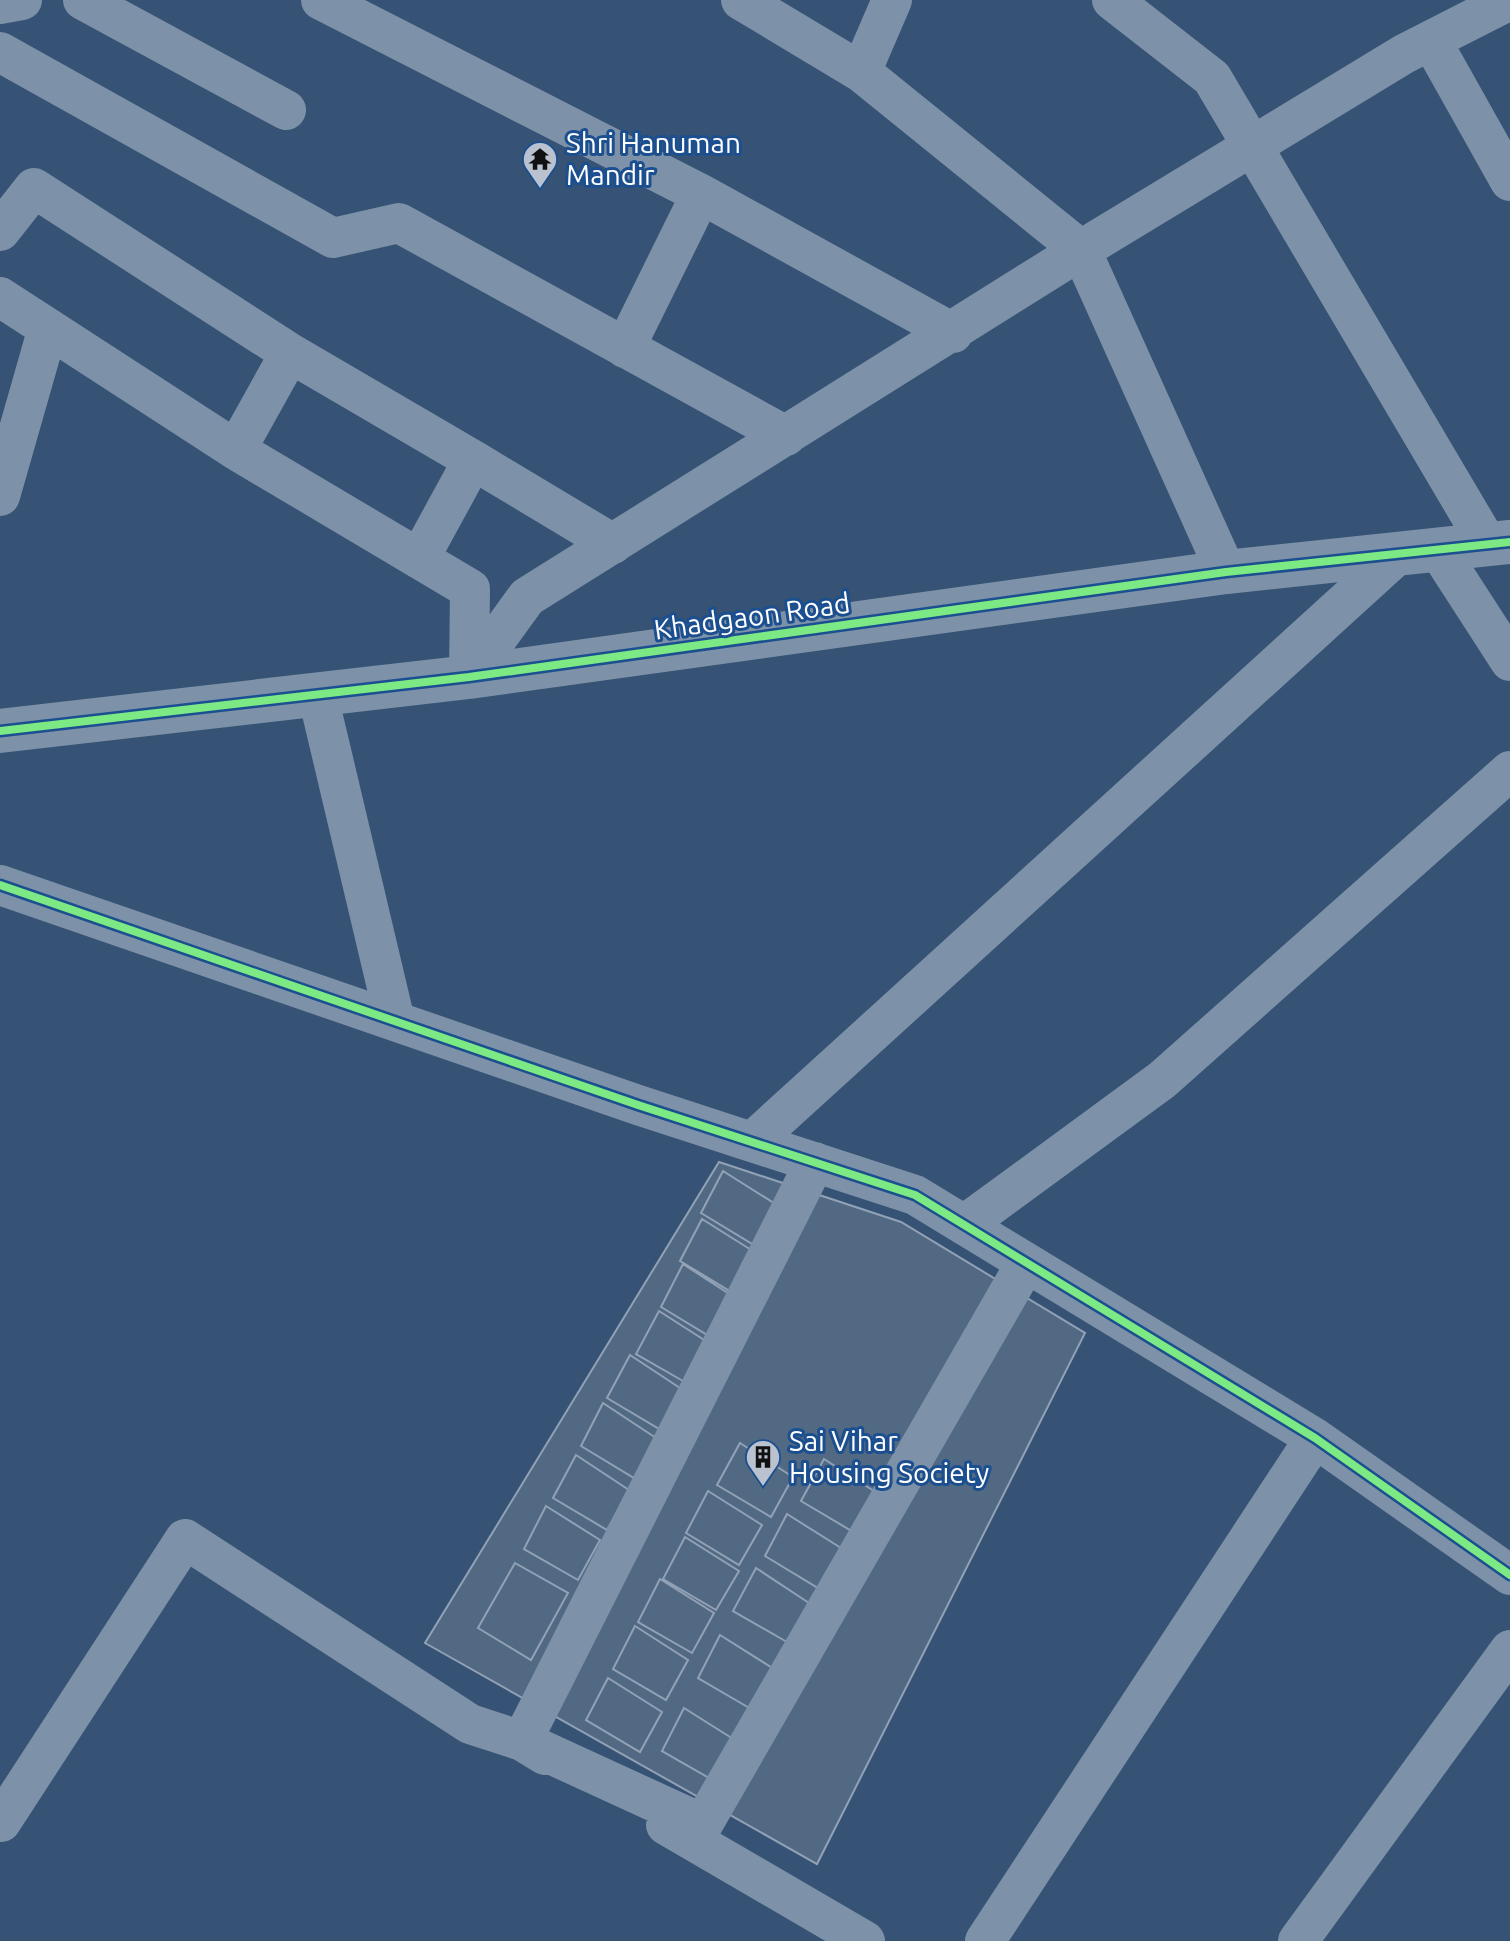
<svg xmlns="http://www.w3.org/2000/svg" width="1510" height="1941" font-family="Ubuntu,sans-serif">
<rect width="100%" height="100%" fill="#365274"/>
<!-- building -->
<path fill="#526984" stroke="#92a2b6" stroke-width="2" d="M 719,1162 L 901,1222 L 1085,1333 L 817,1864 L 425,1643 Z
M 723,1171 L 777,1205 L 754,1245 L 701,1213 Z
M 702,1219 L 756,1253 L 733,1293 L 680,1261 Z
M 683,1264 L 737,1299 L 714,1339 L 661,1307 Z
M 659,1311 L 712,1345 L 690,1385 L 636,1354 Z
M 630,1355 L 683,1390 L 661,1430 L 607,1398 Z
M 603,1403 L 656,1438 L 634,1478 L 581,1446 Z
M 740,1443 L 793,1477 L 771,1517 L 717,1485 Z
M 576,1455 L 629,1490 L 607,1530 L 553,1498 Z
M 824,1459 L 877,1493 L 855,1533 L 801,1501 Z
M 708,1491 L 762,1525 L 739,1565 L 686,1533 Z
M 546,1506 L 600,1540 L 578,1580 L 524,1549 Z
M 787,1514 L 841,1548 L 818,1588 L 765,1556 Z
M 685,1537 L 739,1571 L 716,1610 L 663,1579 Z
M 515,1563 L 568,1593 L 531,1660 L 478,1628 Z
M 756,1568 L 809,1603 L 787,1642 L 733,1611 Z
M 660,1579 L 714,1613 L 692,1653 L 638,1622 Z
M 635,1626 L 688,1660 L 666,1700 L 613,1669 Z
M 720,1635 L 774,1669 L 751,1709 L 698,1678 Z
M 608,1678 L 662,1712 L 640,1752 L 586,1720 Z
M 684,1708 L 738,1742 L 716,1782 L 662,1751 Z"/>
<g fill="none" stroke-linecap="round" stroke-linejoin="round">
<!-- minor -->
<path stroke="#7d92a8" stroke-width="40" d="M 83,0 L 286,110
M 321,0 L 701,194 L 625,348
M 741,0 L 861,72
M 892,0 L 861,72 L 1081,250 L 1226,572
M 1112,0 L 1212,78 L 1488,545
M 0,4 L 22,0
M 1432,42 L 1510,181
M 0,52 L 333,238 L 399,223 L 786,436
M 701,194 L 953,333
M 0,231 L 34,188 L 290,353 L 236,450
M 0,297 L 236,450 L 470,589 L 469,677
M 290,353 L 473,460 L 419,559
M 473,460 L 613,544
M 0,496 L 48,328
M 1439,551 L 1510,661
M 469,677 L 527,597 L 1081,250 L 1404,54 L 1510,0
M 318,696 L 395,1021
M 0,885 L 638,1105 L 915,1195 L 1315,1438 L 1510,1575
M 752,1142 L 1396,556
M 815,1162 L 522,1741 L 703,1824 L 1026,1263
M 964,1225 L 1162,1080 L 1510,771
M 1,1822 L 185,1539 L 470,1724 L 522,1741 L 545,1755
M 666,1825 L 865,1941
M 985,1941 L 1315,1438
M 1298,1941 L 1510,1650"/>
<!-- tertiary -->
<path stroke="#7d92a8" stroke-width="44" d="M 0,731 L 469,677 L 1226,572 L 1510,542"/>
<!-- cycleway casing -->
<g stroke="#1b4f8f" stroke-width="13">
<path id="cycleway" d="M 0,731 L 469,677 L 1226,572 L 1510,542
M 0,885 L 638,1105 L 915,1195 L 1315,1438 L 1510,1575"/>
</g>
<!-- cycleway -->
<use href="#cycleway" stroke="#7ce984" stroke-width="8"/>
</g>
<!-- icons -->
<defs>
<g id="temple-pin" transform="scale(1.8)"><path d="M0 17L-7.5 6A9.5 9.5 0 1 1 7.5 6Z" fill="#b9c2ce" stroke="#1b4f8f"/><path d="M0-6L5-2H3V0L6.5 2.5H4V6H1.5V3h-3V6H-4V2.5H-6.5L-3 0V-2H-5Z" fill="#111"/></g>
<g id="building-pin" transform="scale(1.8)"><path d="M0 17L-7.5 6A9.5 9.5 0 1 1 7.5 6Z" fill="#b9c2ce" stroke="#1b4f8f"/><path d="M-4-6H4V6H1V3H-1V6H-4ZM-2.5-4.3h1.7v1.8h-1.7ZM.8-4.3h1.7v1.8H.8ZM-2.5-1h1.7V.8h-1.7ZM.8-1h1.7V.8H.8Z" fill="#111"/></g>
</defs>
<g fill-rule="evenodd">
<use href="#temple-pin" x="540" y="159"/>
<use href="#building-pin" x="763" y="1457"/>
</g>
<g text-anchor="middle" stroke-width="6" stroke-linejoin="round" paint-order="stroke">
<!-- poi labels -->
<g font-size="28" fill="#fff" stroke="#1b4f8f" text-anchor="start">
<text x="566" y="153">Shri Hanuman<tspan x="566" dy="32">Mandir</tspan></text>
<text x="789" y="1451">Sai Vihar<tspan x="789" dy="32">Housing Society</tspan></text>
</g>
<!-- street labels -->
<g font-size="28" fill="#fff" stroke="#1b4f8f">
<text transform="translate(752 616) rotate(-8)" y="10">Khadgaon Road</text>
</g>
</g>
</svg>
